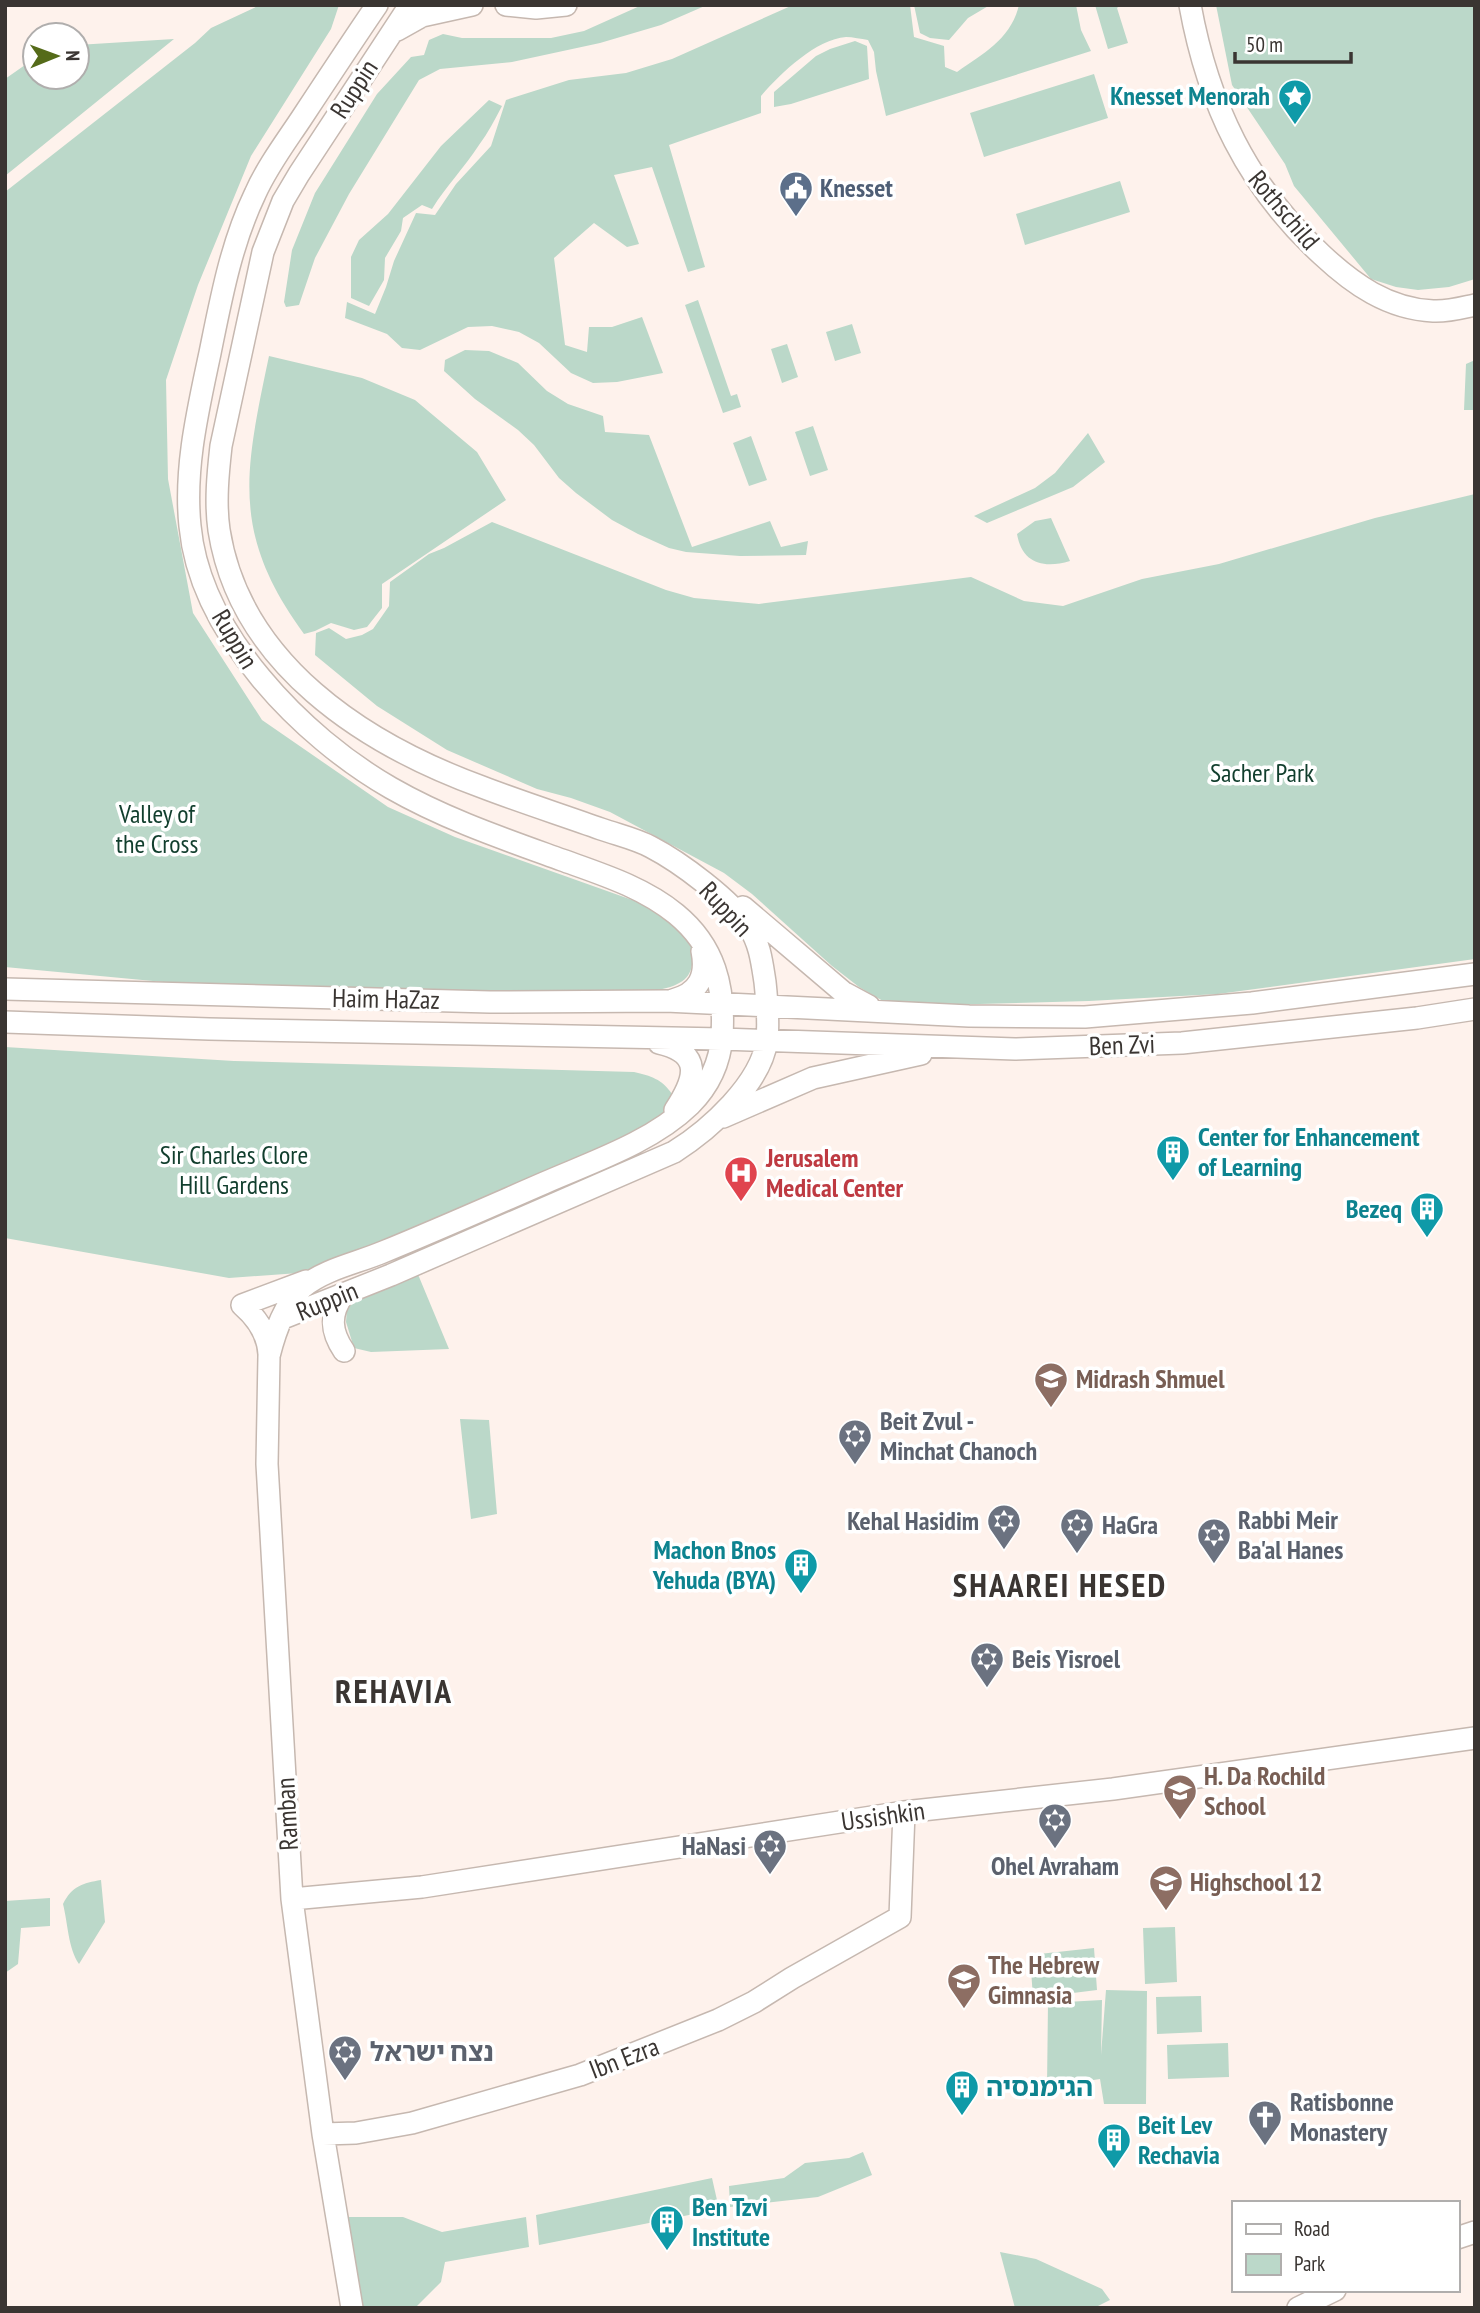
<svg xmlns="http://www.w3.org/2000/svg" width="1480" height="2313" font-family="'PT Sans Narrow','Noto Sans Hebrew',sans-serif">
<rect width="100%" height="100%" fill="#fef2ec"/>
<!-- green -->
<path fill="#bbd8c9" d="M 260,5 L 339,5 L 331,29 L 251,156 L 198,285 L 166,380 L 168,479 L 193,613 L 262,720 L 388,807 L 455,837 L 652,907 L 690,939 C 697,972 690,984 658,990 L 475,995 L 312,996 L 5,967 L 5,192 L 195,43 L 211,28 Z
M 642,5 L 707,5 L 661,25 L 600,43 L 512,62 L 440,69 L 419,80 L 349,194 L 315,258 L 299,305 L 286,307 L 284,302 L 292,250 L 315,193 L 377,94 L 411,57 L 424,55 L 429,40 L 443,34 L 462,38 L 551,38 L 584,31 Z
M 793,5 L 910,5 L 914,37 L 944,46 L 945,67 L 957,72 C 984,53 1011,39 1019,5 L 1076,5 L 1081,30 L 1091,51 L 886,116 L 876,71 L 874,52 L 868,40 C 861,39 853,37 846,37 C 816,39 780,74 761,96 L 761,113 L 669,145 L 705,267 L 688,272 L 652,167 L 614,175 L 639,244 L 627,247 L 594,223 L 554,258 L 565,345 L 587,352 L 589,327 L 612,327 L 642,317 L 663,373 L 617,382 L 593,383 L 571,373 L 539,343 L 519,332 L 492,326 L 468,327 L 420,350 L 402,348 L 387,334 L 345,318 L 347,302 L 375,314 L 386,287 L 394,261 L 416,213 L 435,215 L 456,184 L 491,146 L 506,100 L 569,80 L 626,73 L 672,59 Z
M 914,5 L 990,5 L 968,18 L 949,40 L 930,38 L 920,33 Z
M 1095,5 L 1120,5 L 1117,8 L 1128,43 L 1108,49 Z
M 1216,5 L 1475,5 L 1475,279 L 1449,287 L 1418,290 L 1396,287 L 1371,279 L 1294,186 L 1285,164 L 1232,85 Z
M 174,39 L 5,176 L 5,79 L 35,58 L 35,77 L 77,77 L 77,45 Z
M 855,41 L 867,46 L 869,79 L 791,104 L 774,107 L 774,92 L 816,56 L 830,49 Z
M 1094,74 L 1108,118 L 984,157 L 970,113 Z
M 489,100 L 502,106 C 495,119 488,133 479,145 C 465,167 446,186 432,209 L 422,205 L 403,218 L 401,231 L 385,258 L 384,280 L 369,306 L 351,298 L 351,257 L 359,240 L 388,214 L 441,146 Z
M 1120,181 L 1130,212 L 1025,245 L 1016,214 Z
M 698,300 L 731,396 L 737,394 L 741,407 L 723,413 L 685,305 Z
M 852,324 L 861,353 L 835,361 L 826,332 Z
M 787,344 L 798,377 L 782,383 L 771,349 Z
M 465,350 L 489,351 L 518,363 L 547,391 L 568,404 L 603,416 L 605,432 L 649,435 L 692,547 L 770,521 L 781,547 L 808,541 L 806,555 L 740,556 L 686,552 L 669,548 L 638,534 L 612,520 L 576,493 L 559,478 L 534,445 L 518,430 L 475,399 L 444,371 L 445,360 Z
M 269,356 L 362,378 L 415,400 L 477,452 L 506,500 L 382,584 L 382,608 L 367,627 L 354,630 L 331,623 L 315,631 L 304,634 C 230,533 245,471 269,356 Z
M 1475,360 L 1475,410 L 1464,410 L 1466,364 Z
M 813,426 L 828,470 L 810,476 L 795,432 Z
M 1088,433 L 1105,462 L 1073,487 L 987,523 L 974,516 L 1035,488 L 1055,473 Z
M 751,436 L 767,480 L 749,486 L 733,443 Z
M 1475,494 L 1475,959 L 1218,994 L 1089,1001 L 941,1005 L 883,1001 L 859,987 L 832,966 L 752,894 L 724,873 L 610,812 L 571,798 L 537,789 L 447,750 L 377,706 L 315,655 L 316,633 L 329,628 L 346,639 L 362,635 L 373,629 L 389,606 L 390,582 L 429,554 L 444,548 L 492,522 L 666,590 L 694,598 L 759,604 L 971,577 L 1024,601 L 1063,606 L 1142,579 L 1219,564 L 1375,518 Z
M 1051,518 L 1070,561 C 1043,569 1022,563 1017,534 L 1035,521 Z
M 5,1047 L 234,1061 L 634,1072 C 651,1076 662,1079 672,1094 L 664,1114 L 656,1125 L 506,1192 L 299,1273 L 229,1278 L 5,1238 Z
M 417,1272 L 449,1349 L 371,1352 L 354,1348 L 346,1322 L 347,1308 L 360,1299 Z
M 460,1419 L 489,1420 L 497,1514 L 471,1519 Z
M 101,1880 L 105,1922 L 79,1964 C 68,1948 68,1924 63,1904 C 72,1886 83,1883 101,1880 Z
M 50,1898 L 50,1926 L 21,1928 L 18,1964 L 5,1973 L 5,1901 Z
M 1175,1927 L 1177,1982 L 1145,1984 L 1143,1928 Z
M 1094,1948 L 1097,1990 L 1033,1998 L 1030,1955 Z
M 1106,1990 L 1147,1991 L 1146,2104 L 1104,2104 L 1100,2079 L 1047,2087 L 1048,2003 L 1102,2000 L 1101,2055 Z
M 1201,1996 L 1202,2032 L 1157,2034 L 1156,1997 Z
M 1228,2043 L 1229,2077 L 1168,2079 L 1167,2045 Z
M 863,2152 L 872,2175 L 818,2197 L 730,2207 L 729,2186 L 784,2178 L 805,2163 L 849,2158 Z
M 712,2178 L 719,2209 L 539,2245 L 536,2215 Z
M 341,2217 L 403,2217 L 442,2232 L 526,2217 L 529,2247 L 445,2262 L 441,2282 L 416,2307 L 359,2308 Z
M 1000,2252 L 1036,2259 L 1102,2289 L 1110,2300 L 1094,2308 L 1015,2308 Z"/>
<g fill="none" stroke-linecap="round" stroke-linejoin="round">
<!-- secondary casing -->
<g stroke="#c6b8b0" stroke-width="24">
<path id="secondary" d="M 506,5 L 536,8 L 566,5
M 1190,5 C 1208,104 1247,186 1322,255 C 1353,284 1388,309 1433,311 C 1447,312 1461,308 1475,305
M 397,30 L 422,16 L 472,5
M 743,907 L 843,992 L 869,1006
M 5,989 L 490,1002 L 666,1001 L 969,1016 L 1085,1017 L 1252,1003 L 1475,974
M 673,1000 C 699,993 707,976 702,951
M 5,1022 L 209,1029 L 722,1039 L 1015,1049 L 1182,1043 L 1417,1018 L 1475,1009
M 659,1043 C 703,1053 696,1078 675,1110
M 723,1117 L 813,1078 L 921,1054
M 343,1295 C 329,1315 331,1332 344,1351
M 283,1318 L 391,1275 L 674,1152 C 709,1130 761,1084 767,1040 C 769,1021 767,1001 765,982 C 762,963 760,944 749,927 C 731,900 680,862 651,847 C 636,839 618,835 601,829 C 562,815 521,802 482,787 C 364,744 240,664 219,530 C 215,502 218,473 221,446 L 263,252 L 283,201 L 299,174 L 410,5
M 269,1354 C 268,1335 257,1318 242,1305 L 306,1281
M 292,1899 L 422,1887 L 904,1812 L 1113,1789 L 1475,1738
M 323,2134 L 356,2133 L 412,2123 L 580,2075 L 718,2020 L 754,2002 L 792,1978 L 900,1917 L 904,1812
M 1457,2238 L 1475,2232
M 352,2308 L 323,2134 L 292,1899 L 267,1464 L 269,1356 C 275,1332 284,1304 303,1287 C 325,1269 357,1263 383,1252 C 437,1230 491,1206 544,1183 C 592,1162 652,1142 690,1105 C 709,1086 720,1062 722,1036 C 725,987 715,946 676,914 C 643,887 601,874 562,860 C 504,839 445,819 391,788 C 302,737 200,633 190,526 C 184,468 198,410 210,353 C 221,299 231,244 255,194 C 267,167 285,143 301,119 C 326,81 351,43 377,5
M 1298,2308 L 1335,2290"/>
</g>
<!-- secondary -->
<use href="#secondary" stroke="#fff" stroke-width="21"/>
</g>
<!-- icons -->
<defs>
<g id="sight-pin" transform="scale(1.75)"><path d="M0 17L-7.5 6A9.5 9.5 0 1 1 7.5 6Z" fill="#0f9aa8" stroke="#fff"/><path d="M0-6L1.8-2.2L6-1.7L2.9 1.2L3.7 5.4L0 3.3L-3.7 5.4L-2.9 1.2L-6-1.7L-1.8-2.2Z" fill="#fff"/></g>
<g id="civic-pin" transform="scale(1.75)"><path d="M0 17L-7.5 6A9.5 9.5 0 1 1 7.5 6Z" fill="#5c6f8a" stroke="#fff"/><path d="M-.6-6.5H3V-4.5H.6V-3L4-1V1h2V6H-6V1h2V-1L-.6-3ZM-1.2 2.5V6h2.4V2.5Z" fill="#fff"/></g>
<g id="building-pin" transform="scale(1.75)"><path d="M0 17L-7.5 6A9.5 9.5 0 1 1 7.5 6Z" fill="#0f9aa8" stroke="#fff"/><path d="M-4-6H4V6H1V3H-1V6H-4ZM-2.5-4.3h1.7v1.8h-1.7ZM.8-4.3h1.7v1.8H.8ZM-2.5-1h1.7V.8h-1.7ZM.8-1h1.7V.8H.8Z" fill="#fff"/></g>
<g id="hospital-pin" transform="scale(1.75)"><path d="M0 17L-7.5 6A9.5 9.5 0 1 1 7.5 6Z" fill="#e0444e" stroke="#fff"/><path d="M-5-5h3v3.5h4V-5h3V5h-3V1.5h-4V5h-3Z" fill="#fff"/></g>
<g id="university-pin" transform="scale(1.75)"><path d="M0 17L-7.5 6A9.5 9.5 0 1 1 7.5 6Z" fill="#8d6e63" stroke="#fff"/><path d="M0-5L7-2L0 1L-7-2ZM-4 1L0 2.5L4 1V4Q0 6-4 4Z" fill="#fff"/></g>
<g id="synagogue-pin" transform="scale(1.75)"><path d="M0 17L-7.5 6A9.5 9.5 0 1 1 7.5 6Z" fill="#6b7280" stroke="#fff"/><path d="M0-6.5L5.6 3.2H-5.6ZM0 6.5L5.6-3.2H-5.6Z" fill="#fff"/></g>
<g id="school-pin" transform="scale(1.75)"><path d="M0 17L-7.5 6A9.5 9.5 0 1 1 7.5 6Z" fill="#8d6e63" stroke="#fff"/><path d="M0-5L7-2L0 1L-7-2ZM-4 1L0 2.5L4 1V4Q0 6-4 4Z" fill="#fff"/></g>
<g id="church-pin" transform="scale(1.75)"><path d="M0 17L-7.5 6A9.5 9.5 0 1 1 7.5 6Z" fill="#6b7280" stroke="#fff"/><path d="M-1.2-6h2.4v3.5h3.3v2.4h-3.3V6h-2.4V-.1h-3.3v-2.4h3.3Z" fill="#fff"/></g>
</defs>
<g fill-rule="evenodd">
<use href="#sight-pin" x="1295" y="96"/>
<use href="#civic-pin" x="796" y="188"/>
<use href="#building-pin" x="1173" y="1152"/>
<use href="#hospital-pin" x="741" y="1173"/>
<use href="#building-pin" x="1427" y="1209"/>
<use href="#university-pin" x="1051" y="1379"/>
<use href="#synagogue-pin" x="855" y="1436"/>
<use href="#synagogue-pin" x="1004" y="1521"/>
<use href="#synagogue-pin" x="1077" y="1525"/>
<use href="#synagogue-pin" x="1214" y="1535"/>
<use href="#building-pin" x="801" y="1565"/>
<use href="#synagogue-pin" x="987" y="1659"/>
<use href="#school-pin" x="1180" y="1791"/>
<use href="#synagogue-pin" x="1055" y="1820"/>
<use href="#synagogue-pin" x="770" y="1846"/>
<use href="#school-pin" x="1166" y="1882"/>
<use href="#school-pin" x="964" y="1980"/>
<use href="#synagogue-pin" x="345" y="2052"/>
<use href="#building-pin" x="962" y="2087"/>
<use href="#church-pin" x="1265" y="2117"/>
<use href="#building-pin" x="1114" y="2140"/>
<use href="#building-pin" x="667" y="2222"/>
</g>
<g text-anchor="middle" stroke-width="7" stroke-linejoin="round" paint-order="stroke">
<!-- street labels -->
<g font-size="26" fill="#3a3532" stroke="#fff">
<text transform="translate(354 89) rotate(-57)" y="9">Ruppin</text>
<text transform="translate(1284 210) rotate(50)" y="9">Rothschild</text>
<text transform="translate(235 639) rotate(59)" y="9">Ruppin</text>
<text transform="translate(726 909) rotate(47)" y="9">Ruppin</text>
<text transform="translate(386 999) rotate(1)" y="9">Haim HaZaz</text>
<text transform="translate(1122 1045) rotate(-2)" y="9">Ben Zvi</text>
<text transform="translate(327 1301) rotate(-22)" y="9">Ruppin</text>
<text transform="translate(287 1814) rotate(-93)" y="9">Ramban</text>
<text transform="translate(883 1816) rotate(-8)" y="9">Ussishkin</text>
<text transform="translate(624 2058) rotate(-21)" y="9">Ibn Ezra</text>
</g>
<!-- culture labels -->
<g font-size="26" font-weight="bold" fill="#0d838f" stroke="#fff" text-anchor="start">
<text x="1270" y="105" text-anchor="end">Knesset Menorah</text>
<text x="1198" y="1146">Center for Enhancement<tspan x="1198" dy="30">of Learning</tspan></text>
<text x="1402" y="1218" text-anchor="end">Bezeq</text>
<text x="776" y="1559" text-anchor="end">Machon Bnos<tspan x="776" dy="30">Yehuda (BYA)</tspan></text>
<text x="986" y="2096">הגימנסיה</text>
<text x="1138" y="2134">Beit Lev<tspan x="1138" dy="30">Rechavia</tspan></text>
<text x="692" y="2216">Ben Tzvi<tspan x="692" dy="30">Institute</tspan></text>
</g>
<!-- service labels -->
<g font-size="26" font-weight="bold" fill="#4e5e75" stroke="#fff" text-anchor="start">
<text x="820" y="197">Knesset</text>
</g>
<!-- park labels -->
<g font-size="26" fill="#113e2d" stroke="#fff">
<text x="1262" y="782">Sacher Park</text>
<text x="157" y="823">Valley of<tspan x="157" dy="30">the Cross</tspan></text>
<text x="234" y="1164">Sir Charles Clore<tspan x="234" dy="30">Hill Gardens</tspan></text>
</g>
<!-- health labels -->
<g font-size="26" font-weight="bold" fill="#be3a42" stroke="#fff" text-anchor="start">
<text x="766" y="1167">Jerusalem<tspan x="766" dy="30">Medical Center</tspan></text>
</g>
<!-- education labels -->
<g font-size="26" font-weight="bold" fill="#785e54" stroke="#fff" text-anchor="start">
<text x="1076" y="1388">Midrash Shmuel</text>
<text x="1204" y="1785">H. Da Rochild<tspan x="1204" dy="30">School</tspan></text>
<text x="1190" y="1891">Highschool 12</text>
<text x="988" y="1974">The Hebrew<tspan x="988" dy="30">Gimnasia</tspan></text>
</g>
<!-- worship labels -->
<g font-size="26" font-weight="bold" fill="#5b616d" stroke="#fff" text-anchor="start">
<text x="880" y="1430">Beit Zvul -<tspan x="880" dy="30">Minchat Chanoch</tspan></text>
<text x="1238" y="1529">Rabbi Meir<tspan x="1238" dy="30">Ba'al Hanes</tspan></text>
<text x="979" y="1530" text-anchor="end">Kehal Hasidim</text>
<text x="1102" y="1534">HaGra</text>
<text x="1012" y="1668">Beis Yisroel</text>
<text x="746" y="1855" text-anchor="end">HaNasi</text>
<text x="1055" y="1875" text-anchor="middle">Ohel Avraham</text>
<text x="370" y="2061">נצח ישראל</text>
<text x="1290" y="2111">Ratisbonne<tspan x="1290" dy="30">Monastery</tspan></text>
</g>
<!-- district labels -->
<g font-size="33" font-weight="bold" letter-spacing="2" fill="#3a3532" stroke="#fff">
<text x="1060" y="1597">SHAAREI HESED</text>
<text x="394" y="1703">REHAVIA</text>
</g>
</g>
<!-- border -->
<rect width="1480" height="2313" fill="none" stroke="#3a3532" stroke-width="14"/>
<!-- legend -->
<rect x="1232" y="2201" width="228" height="91" fill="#ffffff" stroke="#b0aead" stroke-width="2"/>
<rect x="1246" y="2224" width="35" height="10" fill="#ffffff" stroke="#b0aead" stroke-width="2"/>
<text x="1294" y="2236" font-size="21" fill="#3a3532">Road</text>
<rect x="1246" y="2254" width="35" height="21" fill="#bbd8c9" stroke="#b0aead" stroke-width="2"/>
<text x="1294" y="2271" font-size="21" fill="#3a3532">Park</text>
<!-- north arrow -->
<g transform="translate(56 56) rotate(89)"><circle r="33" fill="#ffffff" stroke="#b0aead" stroke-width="2"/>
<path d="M0-5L12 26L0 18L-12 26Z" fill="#556b19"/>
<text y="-10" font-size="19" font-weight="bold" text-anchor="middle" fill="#3a3532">N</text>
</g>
<!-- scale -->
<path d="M1235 52v10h116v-10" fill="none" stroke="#3a3532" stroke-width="3.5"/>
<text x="1246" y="52" font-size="21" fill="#3a3532" stroke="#ffffff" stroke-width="5" paint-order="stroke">50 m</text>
</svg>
